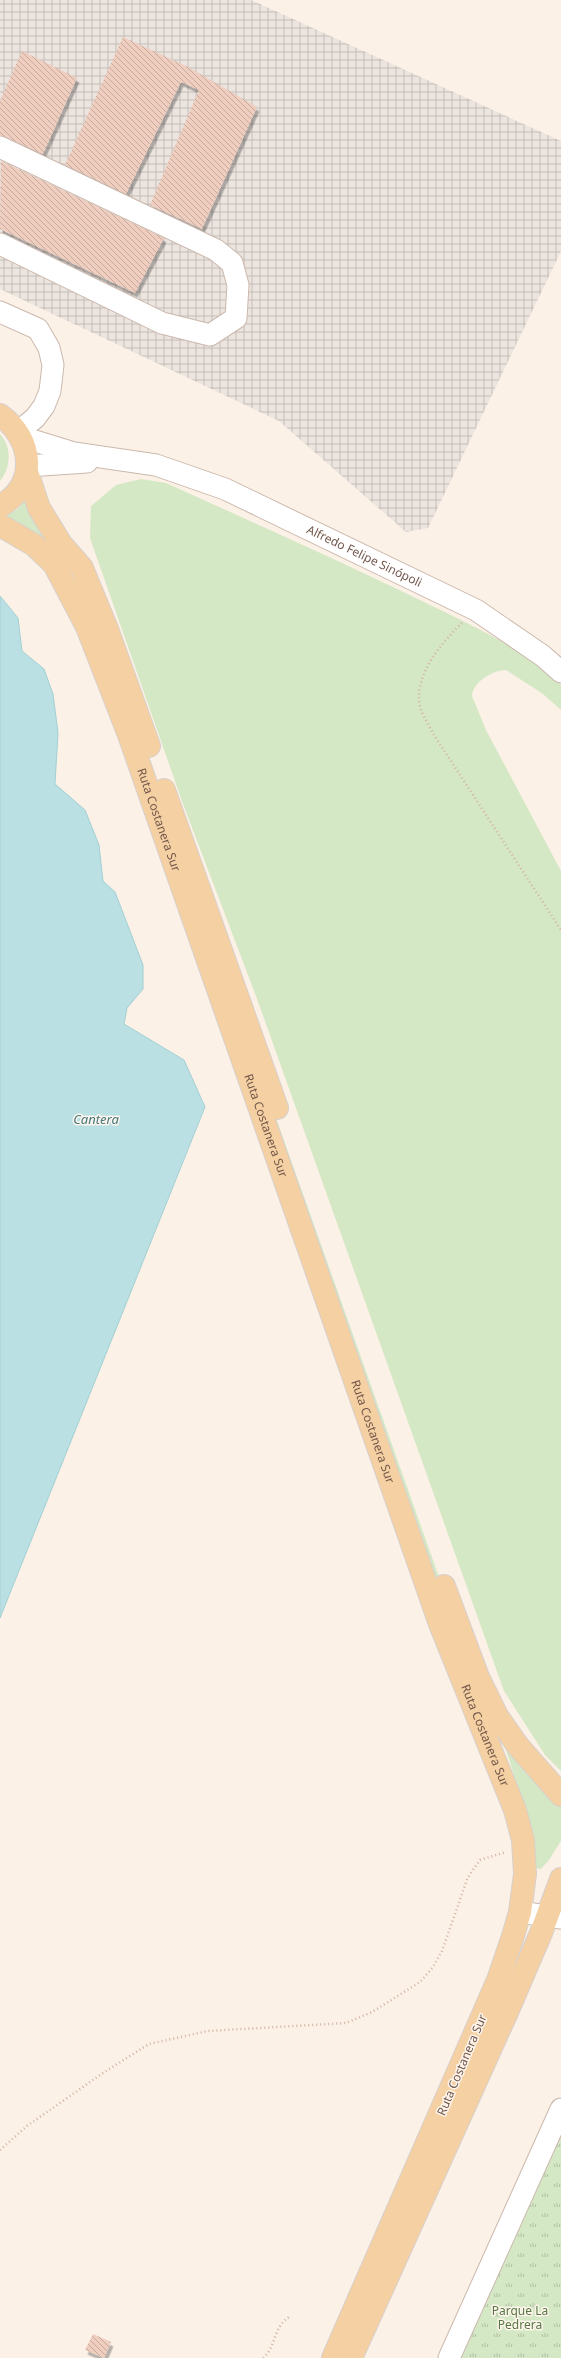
<svg xmlns="http://www.w3.org/2000/svg" width="561" height="2358" font-family="'Noto Sans',sans-serif">
<defs>
<pattern id="industrial-grid" width="8" height="8" patternUnits="userSpaceOnUse"><rect width="8" height="8" fill="#ebe4df"/><path d="M0 4h8M4 0v8" fill="none" stroke="#c3bcb7"/></pattern>
<pattern id="park-tufts" width="24" height="20" patternUnits="userSpaceOnUse"><rect width="24" height="20" fill="#d5e8c5"/><path d="M3 7l-1-3M5 7V3M7 7l1-3M15 17l-1-3M17 17v-4M19 17l1-3" fill="none" stroke="#b1bfa2"/></pattern>
<pattern id="building-back-hatch" width="6" height="6" patternUnits="userSpaceOnUse"><rect width="6" height="6" fill="#efcebf"/><path d="M-1 5l2 2M0 0l6 6M5-1l2 2" fill="none" stroke="#c6aa9d"/></pattern>
<filter id="shadow"><feDropShadow dx="2.5" dy="4.5" stdDeviation="0" flood-color="#0004"/></filter>
</defs>
<rect width="100%" height="100%" fill="#fbf1e6"/>
<!-- industrial -->
<path fill="url(#industrial-grid)" d="M 0,0 L 251,0 L 561,141 L 561,251 L 428,528 L 406,532 L 279,421 L 0,289 Z"/>
<!-- green -->
<path fill="#d5e8c5" d="M 0,434 C 12,447 11,468 0,481 Z
M 141,479 L 166,483 C 252,522 338,560 422,601 C 471,625 521,647 561,685 L 561,710 L 543,694 L 506,670 C 493,670 473,682 472,696 L 486,730 L 561,871 L 561,1771 L 545,1755 L 504,1691 L 256,996 L 183,804 L 90,538 L 91,506 L 116,485 Z
M 27,499 L 88,588 L 472,1670 L 561,1806 L 561,1841 L 549,1860 L 541,1869 L 530,1867 L 533,1836 L 506,1750 L 465,1662 L 87,598 L 64,563 L 3,517 L 18,509 Z"/>
<!-- park -->
<path fill="url(#park-tufts)" d="M 561,2130 L 561,2358 L 458,2358 Z"/>
<!-- water -->
<path fill="#bbe0e3" stroke="#a2d0d4" d="M 0,596 L 18,618 L 22,651 L 44,669 L 53,694 L 58,733 L 55,784 L 85,810 L 99,845 L 103,881 L 115,892 L 143,965 L 143,989 L 127,1008 L 124,1024 L 184,1060 L 205,1107 L 0,1618 Z"/>
<!-- building -->
<path fill="url(#building-back-hatch)" filter="url(#shadow)" d="M 123,37 L 188,67 L 257,107 L 202,229 L 150,205 L 199,90 L 181,82 L 126,194 L 65,165 Z
M 22,51 L 77,78 L 43,154 L 0,135 L 0,101 Z
M 1,161 L 164,238 L 135,293 L 0,229 Z
M 93,2334 L 111,2342 L 104,2358 L 85,2350 Z"/>
<g fill="none" stroke-linecap="round" stroke-linejoin="round">
<!-- minor casing -->
<g stroke="#ccb8ad" stroke-width="23">
<g id="minor">
<path d="M 0,147 L 216,250 L 232,263 L 238,285 L 236,318 L 210,335 L 162,323 L 0,244"/>
<path d="M 0,312 L 38,329 L 49,348 L 53,365 L 50,391 L 44,406 L 35,418 L 18,432"/>
<path id="s1" d="M 22,437 L 74,453 L 156,465 L 225,489 L 476,610 L 543,656 L 561,672"/>
<path d="M 27,466 L 87,462"/>
<path d="M 520,1912 L 561,1918"/>
<path d="M 449,2358 L 561,2109"/>
</g>
</g>
<!-- major casing -->
<g stroke="#d8d0cd" stroke-width="24">
<g id="major">
<path d="M 0,415 C 33,438 39,485 0,506"/>
<path d="M 27,472 L 39,508 L 61,544 L 82,568 L 107,629 L 149,746"/>
<path id="s2" d="M 0,525 L 34,545 L 54,564 L 87,627 L 129,735 L 440,1624 L 515,1810 L 523,1840 L 525,1874 L 520,1912 L 513,1936 L 498,1980 L 333,2358"/>
<path d="M 164,790 L 277,1108"/>
<path d="M 444,1586 L 478,1677 L 497,1716 L 518,1746 L 561,1795"/>
<path d="M 351,2358 L 508,2010 L 541,1933 L 561,1879"/>
</g>
</g>
<!-- path -->
<path stroke="#d3b2a2" stroke-width="2.5" stroke-dasharray="1 3" stroke-linecap="butt" d="M 462,623 C 441,643 411,678 421,710 C 424,718 430,727 434,735 L 561,930
M 0,2150 L 27,2126 L 103,2073 L 149,2044 L 208,2031 L 346,2023 L 372,2012 L 420,1982 L 433,1967 L 442,1951 L 468,1877 L 480,1860 L 506,1852
M 263,2358 C 277,2346 273,2325 291,2316"/>
<!-- minor -->
<use href="#minor" stroke="#fff" stroke-width="21"/>
<!-- major -->
<use href="#major" stroke="#f5d0a2" stroke-width="22"/>
</g>
<g text-anchor="middle" stroke-width="3" stroke-linejoin="round" paint-order="stroke">
<!-- street labels -->
<g font-size="12" fill="#72574c" stroke="#fef5ec">
<text dy="4" stroke="none"><textPath href="#s1" startOffset="365">Alfredo Felipe Sinópoli</textPath></text>
<text dy="4" stroke="none"><textPath href="#s2" startOffset="344">Ruta Costanera Sur</textPath></text>
<text dy="4" stroke="none"><textPath href="#s2" startOffset="668">Ruta Costanera Sur</textPath></text>
<text dy="4" stroke="none"><textPath href="#s2" startOffset="992">Ruta Costanera Sur</textPath></text>
<text dy="4" stroke="none"><textPath href="#s2" startOffset="1316">Ruta Costanera Sur</textPath></text>
<text transform="translate(462 2065) rotate(-67)" y="4">Ruta Costanera Sur</text>
</g>
<!-- park labels -->
<g font-size="12" fill="#577845" stroke="#fef5ec">
<text x="520" y="2315">Parque La<tspan x="520" dy="14">Pedrera</tspan></text>
</g>
<!-- water labels -->
<g font-size="13" font-style="italic" fill="#44787e" stroke="#fef5ec">
<text x="96" y="1124">Cantera</text>
</g>
</g>
</svg>
